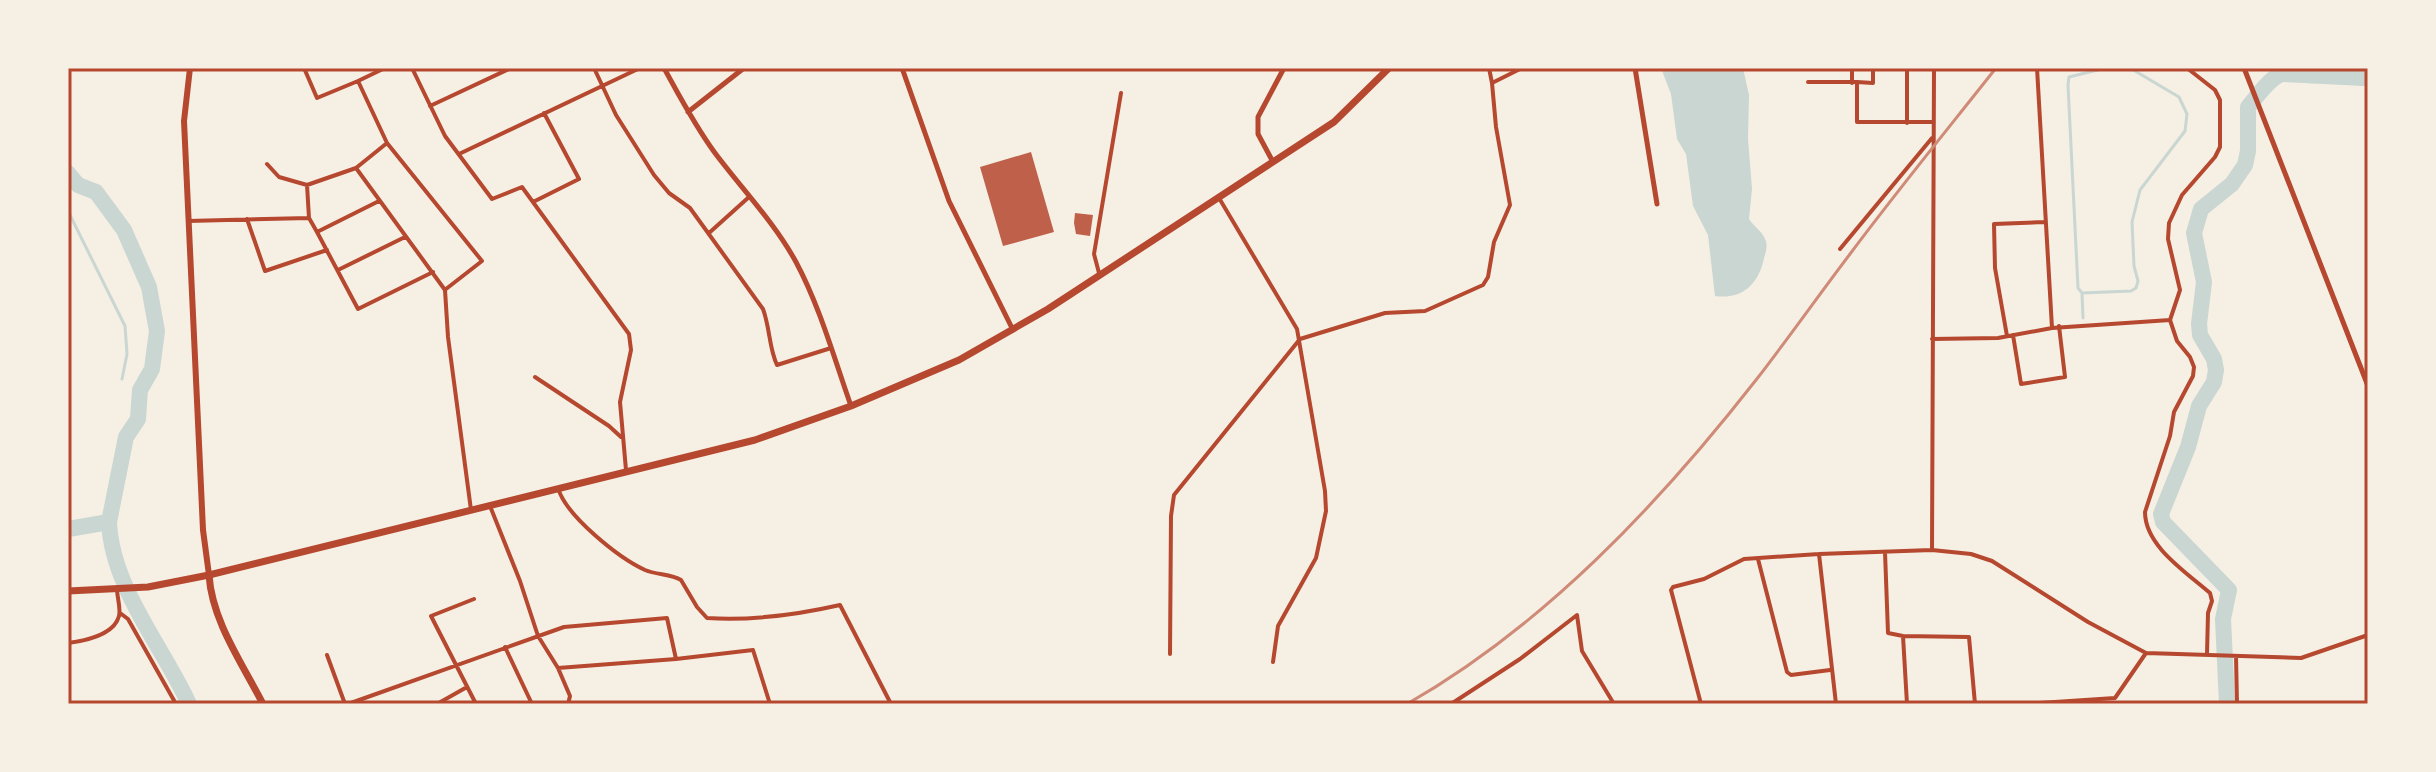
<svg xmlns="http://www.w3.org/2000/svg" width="2436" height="772" font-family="Signika,sans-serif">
<rect width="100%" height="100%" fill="#f6efe4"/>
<!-- water -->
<path fill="#c9d6d2" d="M 1661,68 L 1743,68 L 1749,95 L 1748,139 L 1752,189 L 1749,219 C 1753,226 1763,232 1765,239 C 1768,244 1766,252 1764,258 C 1759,283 1743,300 1715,296 L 1708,235 L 1693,206 L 1686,154 L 1677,139 L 1671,94 Z"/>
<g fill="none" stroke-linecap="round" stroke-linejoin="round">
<!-- stream -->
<path stroke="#c9d6d2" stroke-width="3" d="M 68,211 L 125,326 L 127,354 L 122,379
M 2082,293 L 2078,288 L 2068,85 L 2069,77 L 2106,68
M 2083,318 L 2082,293 L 2131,291 L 2136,288 L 2138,281 L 2134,266 L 2132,222 L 2140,190 L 2185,131 L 2187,114 L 2179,97 L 2130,68"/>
<!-- river -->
<path stroke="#c9d6d2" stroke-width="16" d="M 68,173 L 78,185 L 96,192 L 124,230 L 149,287 L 157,331 L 152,369 L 140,390 L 138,419 L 126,437 L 109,522 C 112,588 162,645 189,704
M 68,529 L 109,522
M 2227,704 L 2223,619 L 2229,590 L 2163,522 L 2161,514 L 2188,447 L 2199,406 L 2214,382 L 2216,370 L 2214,359 L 2200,335 L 2199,324 L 2204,282 L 2194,233 L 2201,209 L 2232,184 L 2245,165 L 2248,151 L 2248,107 C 2256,98 2267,81 2279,75 C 2283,73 2356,78 2368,78"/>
</g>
<!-- building -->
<path fill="#bf614a" d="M 1031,152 L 1054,232 L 1003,246 L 980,167 Z
M 1075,213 L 1093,215 L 1090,236 L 1076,234 L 1074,223 Z"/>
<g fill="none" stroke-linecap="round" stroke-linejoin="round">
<!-- minor -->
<path stroke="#b5482f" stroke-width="4" d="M 304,68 L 317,98 L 358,81
M 412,68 L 445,136 L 492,199 L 522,187 L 629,334 L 631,350 L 620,402 L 626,470
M 594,68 L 616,115 L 654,175 L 669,193 L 690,208 L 763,309 C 770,328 769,348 777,365 L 831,348
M 1489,68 L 1492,83 L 1522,68
M 1873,68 L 1873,83 L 1857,82 L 1857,122 L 1934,122
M 1907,68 L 1907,123
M 2037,68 L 2052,328 L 2170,320
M 2187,68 L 2215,90 L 2220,100 L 2220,147 L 2215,157 L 2182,195 L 2169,223 L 2168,239 L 2180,290 L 2170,320 L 2177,341 L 2190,357 L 2194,367 L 2193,376 L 2174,412 L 2170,436 L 2145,512 C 2145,546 2186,572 2210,593 L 2212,601 L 2208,613 L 2207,654
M 1808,82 L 1857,82
M 1852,83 L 1852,68
M 430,106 L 511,68
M 387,143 L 482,261 L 446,289
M 459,154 L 640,68
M 267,164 L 279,177 L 307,185
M 356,168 L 445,290 L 448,337 L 471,510
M 1219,198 L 1297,329 L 1325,491 L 1326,511 L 1316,558 L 1278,626 L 1273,662
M 533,202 L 579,179 L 544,113
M 309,218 L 307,185 L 356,168 L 387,143 L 358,81 L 385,68
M 247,219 L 265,271 L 327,250
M 188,221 L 309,218 L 317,232 L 379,201
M 317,232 L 358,309 L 433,272
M 709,233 L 749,197
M 1840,249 L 1932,138
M 338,270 L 405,237
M 1099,273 L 1094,254 L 1121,93
M 2013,335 L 2021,384 L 2065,377 L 2059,326
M 2007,336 L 1995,268 L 1994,224 L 2044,222
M 1932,339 L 1998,338 L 2052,328
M 535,377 L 609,426 L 621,437
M 558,488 C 566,516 619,558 645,570 C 657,575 671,574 681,580 L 697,607 L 707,618 C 753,621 796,615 840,605 L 891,704
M 490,506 L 520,581 L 538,636 L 558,668 L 570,696 L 568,704
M 1932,550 L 1934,68
M 1885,552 L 1888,633 L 1903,636 L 1969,637 L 1975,704
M 1758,559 L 1787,672 L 1791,675 L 1830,670
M 474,599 L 431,616 L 476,704
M 120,613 L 128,619 L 176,704
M 1903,636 L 1907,704
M 68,643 C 84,641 114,635 119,616 C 121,608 117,597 117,589
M 505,647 L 532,704
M 1170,654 L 1171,516 L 1174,495 L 1300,339 L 1385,313 L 1425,311 L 1483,285 L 1488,277 L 1494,242 L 1510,205 L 1496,127 L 1492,83
M 327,655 L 345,704
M 2236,656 L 2237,704
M 558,668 L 676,659 L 753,650 L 770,704
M 348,704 L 564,627 L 667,618 L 676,659
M 437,704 L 467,687
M 1451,704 L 1520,659 L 1577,615 L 1582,651 L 1614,704
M 1701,704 L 1671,590 L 1673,587 L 1704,579 L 1744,559 L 1819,554
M 1836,704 L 1819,554 L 1932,550 L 1971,554 L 1992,561 L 2088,622 L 2146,653 L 2301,658 L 2368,635
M 2024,704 L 2115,698 L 2146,653"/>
<!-- tertiary -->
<path stroke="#b5482f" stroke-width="5" d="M 664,68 C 680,97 695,126 715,153 C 742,189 774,222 796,262 C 820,307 834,358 851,406
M 902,68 L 949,201 L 1013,330
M 1635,68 L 1657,204
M 2244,68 L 2368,386
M 688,112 L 744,68
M 1273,162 L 1258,134 L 1258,117 L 1284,68"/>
<!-- secondary -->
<path stroke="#b5482f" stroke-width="6" d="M 190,68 L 184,121 L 203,530 L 209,575"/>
<!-- primary -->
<path stroke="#b5482f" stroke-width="7" d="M 209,575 C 212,621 242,663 263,704"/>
<!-- trunk -->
<path stroke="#b5482f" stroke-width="7" d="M 68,591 L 148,587 L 209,575 L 755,440 L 851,406 L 959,360 L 1048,309 L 1334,122 L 1389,68"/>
<!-- rail -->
<path stroke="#cf8b77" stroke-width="3" d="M 1407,704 C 1545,625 1659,504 1756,380 C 1788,339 1818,296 1850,254 C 1897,191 1947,130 1996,68"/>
</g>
<!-- border -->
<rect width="2436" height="772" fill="none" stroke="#f6efe4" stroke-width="140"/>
<rect x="70" y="70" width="2296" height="632" fill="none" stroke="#b5482f" stroke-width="3"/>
</svg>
